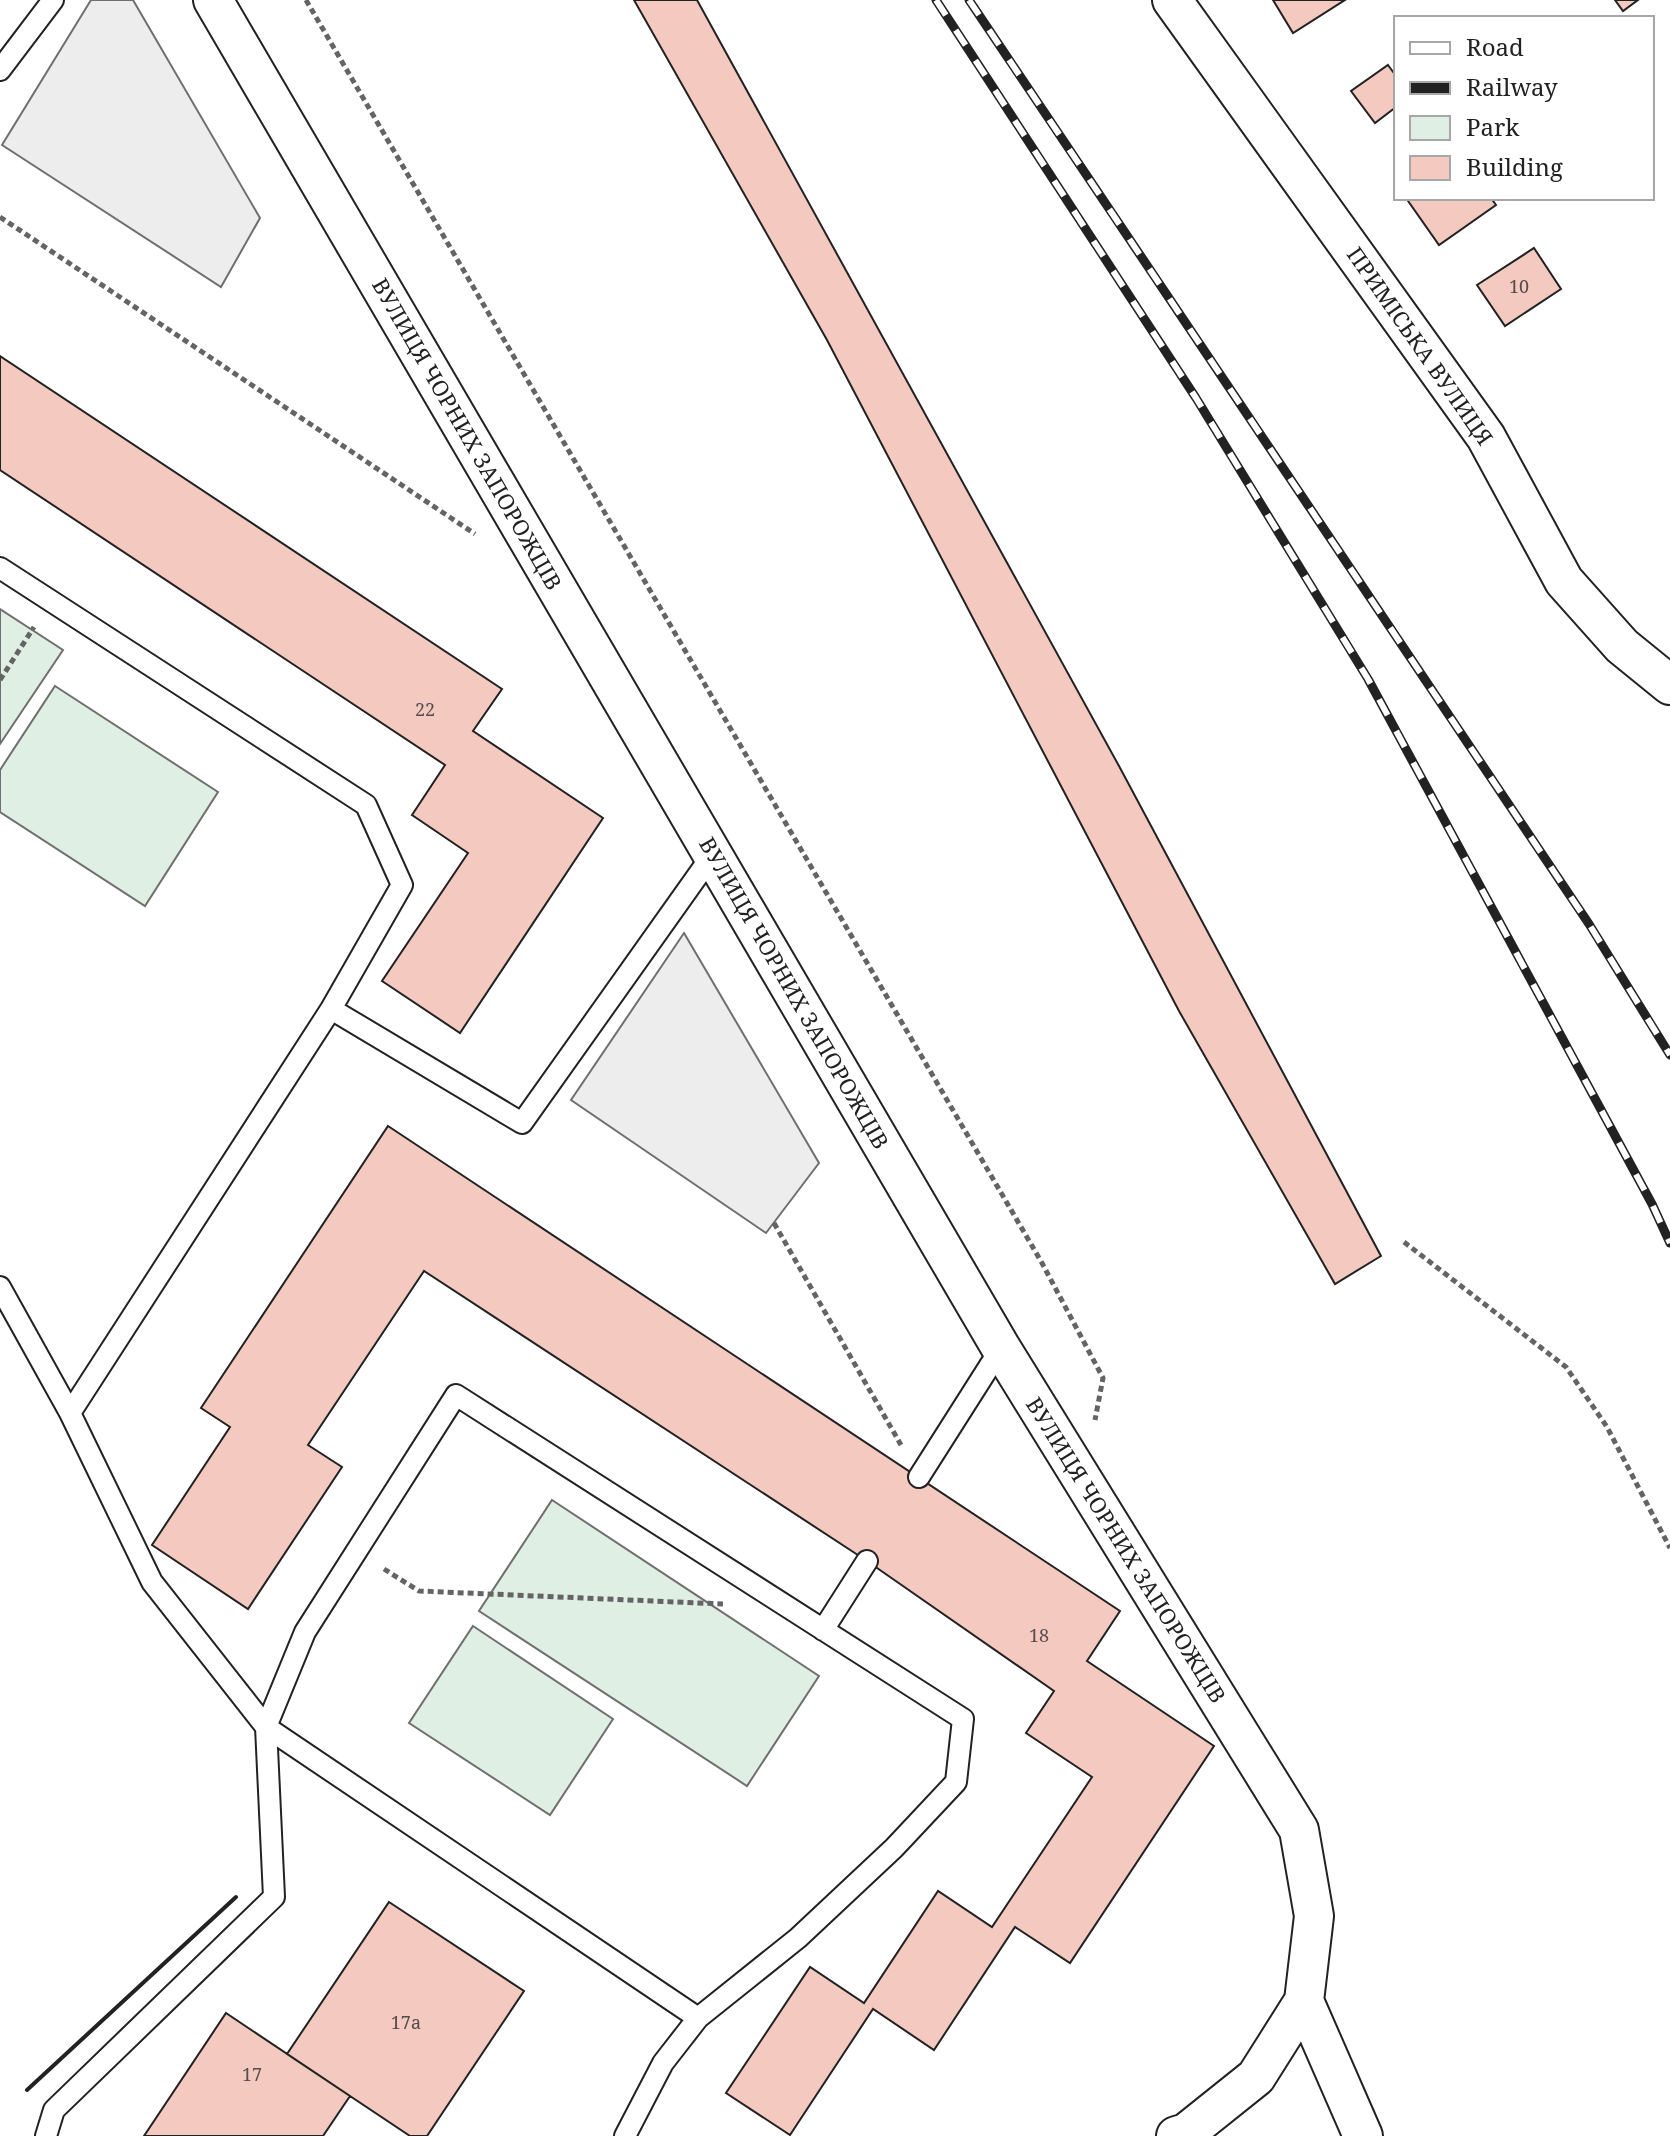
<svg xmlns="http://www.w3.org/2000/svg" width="1670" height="2136" font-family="'Noto Serif',serif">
<rect width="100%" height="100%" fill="#fff"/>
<!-- green -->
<path fill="#e0efe3" stroke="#6f6f6f" stroke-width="2" d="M 0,609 L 63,650 L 0,744 Z
M 55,686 L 218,792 L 145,906 L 0,812 L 0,770 Z
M 552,1500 L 819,1676 L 747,1786 L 479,1611 Z
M 473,1626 L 613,1719 L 550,1815 L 409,1723 Z"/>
<!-- parking -->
<path fill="#ededed" stroke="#6f6f6f" stroke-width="2" d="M 91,0 L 133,0 L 260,218 L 221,287 L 2,145 Z
M 684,933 L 819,1163 L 766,1233 L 571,1100 Z"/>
<!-- building -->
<path fill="#f3c9c0" stroke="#222" stroke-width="2" d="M 634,0 L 697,0 L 1119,766 L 1381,1256 L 1335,1284 L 1179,1011 L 827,340 Z
M 1273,0 L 1345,0 L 1293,33 Z
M 1615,0 L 1638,0 L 1623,11 Z
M 1388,65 L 1396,76 L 1396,107 L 1375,123 L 1351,91 Z
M 1406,198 L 1491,198 L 1496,205 L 1439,245 Z
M 1534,248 L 1561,289 L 1505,326 L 1477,285 Z
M 0,356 L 502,689 L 473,731 L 603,818 L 460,1033 L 382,981 L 468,853 L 412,815 L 445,765 L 0,470 Z
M 388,1126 L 1120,1611 L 1087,1661 L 1214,1746 L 1070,1963 L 1015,1927 L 934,2050 L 873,2009 L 790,2135 L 726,2093 L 810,1967 L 864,2003 L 938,1891 L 992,1927 L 1092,1777 L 1026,1733 L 1054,1691 L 867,1561 L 424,1271 L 308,1445 L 342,1467 L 248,1609 L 152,1545 L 230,1427 L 201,1408 Z
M 389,1902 L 524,1991 L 427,2136 L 410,2136 L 287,2054 Z
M 226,2013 L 350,2096 L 323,2136 L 144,2136 Z"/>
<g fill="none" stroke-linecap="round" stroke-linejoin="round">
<!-- service casing -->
<g stroke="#222" stroke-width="24">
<path id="service" d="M 0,70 L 53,0
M 0,568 L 366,805 L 402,885 L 331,1009 L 522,1123 L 713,854
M 0,1287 L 70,1413 L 152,1582 L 266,1727 L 698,2018
M 70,1413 L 331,1009
M 919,1477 L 1001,1348
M 823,1630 L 867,1561
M 46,2136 L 54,2110 L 274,1897 L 266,1727 L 305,1632 L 456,1395 L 963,1719 L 956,1782 L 894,1848 L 798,1938 L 698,2018 L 663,2063 L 625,2136"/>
</g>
<!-- minor casing -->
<g stroke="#222" stroke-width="42">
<path id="minor" d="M 213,0 L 1001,1348 L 1299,1830 L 1314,1916 L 1304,2001 L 1256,2077 L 1186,2133 L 1176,2136
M 1172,0 L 1486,437 L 1564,581 L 1622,646 L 1670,685
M 1304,2001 L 1363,2136"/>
</g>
<!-- path -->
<path stroke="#646464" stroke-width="5" stroke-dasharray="6 4" stroke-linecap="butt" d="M 306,0 L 1042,1263 L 1103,1378 L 1095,1420
M 0,217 L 475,534
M 0,680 L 34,627
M 774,1223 L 901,1445
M 1404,1242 L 1566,1367 L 1607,1427 L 1670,1548
M 384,1569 L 419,1591 L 723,1604"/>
<!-- service -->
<use href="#service" stroke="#fff" stroke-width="20"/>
<!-- minor -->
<use href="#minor" stroke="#fff" stroke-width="38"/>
<!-- rail casing -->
<g stroke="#222" stroke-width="9">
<path id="rail" d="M 936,0 L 1196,398 L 1368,679 L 1652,1204 L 1670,1243
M 969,0 L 1589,924 L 1670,1055"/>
</g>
<!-- rail -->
<use href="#rail" stroke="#fff" stroke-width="6" stroke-dasharray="18" stroke-linecap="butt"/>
<!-- wall -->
<path stroke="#222" stroke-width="4" d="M 27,2090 L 236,1897"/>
</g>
<g text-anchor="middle" stroke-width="6" stroke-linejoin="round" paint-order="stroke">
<!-- number labels -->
<g font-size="18" fill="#564c4a">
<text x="1519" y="293">10</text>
<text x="425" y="716">22</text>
<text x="1039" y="1642">18</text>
<text x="406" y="2029">17а</text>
<text x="252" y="2081">17</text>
</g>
<!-- street labels -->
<g font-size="22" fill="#222" stroke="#fff">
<text transform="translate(1420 346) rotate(55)" y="8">ПРИМІСЬКА ВУЛИЦЯ</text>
<text transform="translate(467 434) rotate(60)" y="8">ВУЛИЦЯ ЧОРНИХ ЗАПОРОЖЦІВ</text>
<text transform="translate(794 993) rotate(60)" y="8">ВУЛИЦЯ ЧОРНИХ ЗАПОРОЖЦІВ</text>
<text transform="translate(1126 1550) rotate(58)" y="8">ВУЛИЦЯ ЧОРНИХ ЗАПОРОЖЦІВ</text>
</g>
</g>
<!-- legend -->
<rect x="1394" y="16" width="260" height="184" fill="#ffffff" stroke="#a7a7a7" stroke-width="2"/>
<rect x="1410" y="42" width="40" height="12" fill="#ffffff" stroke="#a7a7a7" stroke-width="2"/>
<text x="1466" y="56" font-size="24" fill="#222222">Road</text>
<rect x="1410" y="82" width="40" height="12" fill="#222222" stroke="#a7a7a7" stroke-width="2"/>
<text x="1466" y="96" font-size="24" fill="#222222">Railway</text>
<rect x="1410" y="116" width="40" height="24" fill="#e0efe3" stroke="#a7a7a7" stroke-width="2"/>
<text x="1466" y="136" font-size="24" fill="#222222">Park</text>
<rect x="1410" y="156" width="40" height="24" fill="#f3c9c0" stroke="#a7a7a7" stroke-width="2"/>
<text x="1466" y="176" font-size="24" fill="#222222">Building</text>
</svg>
